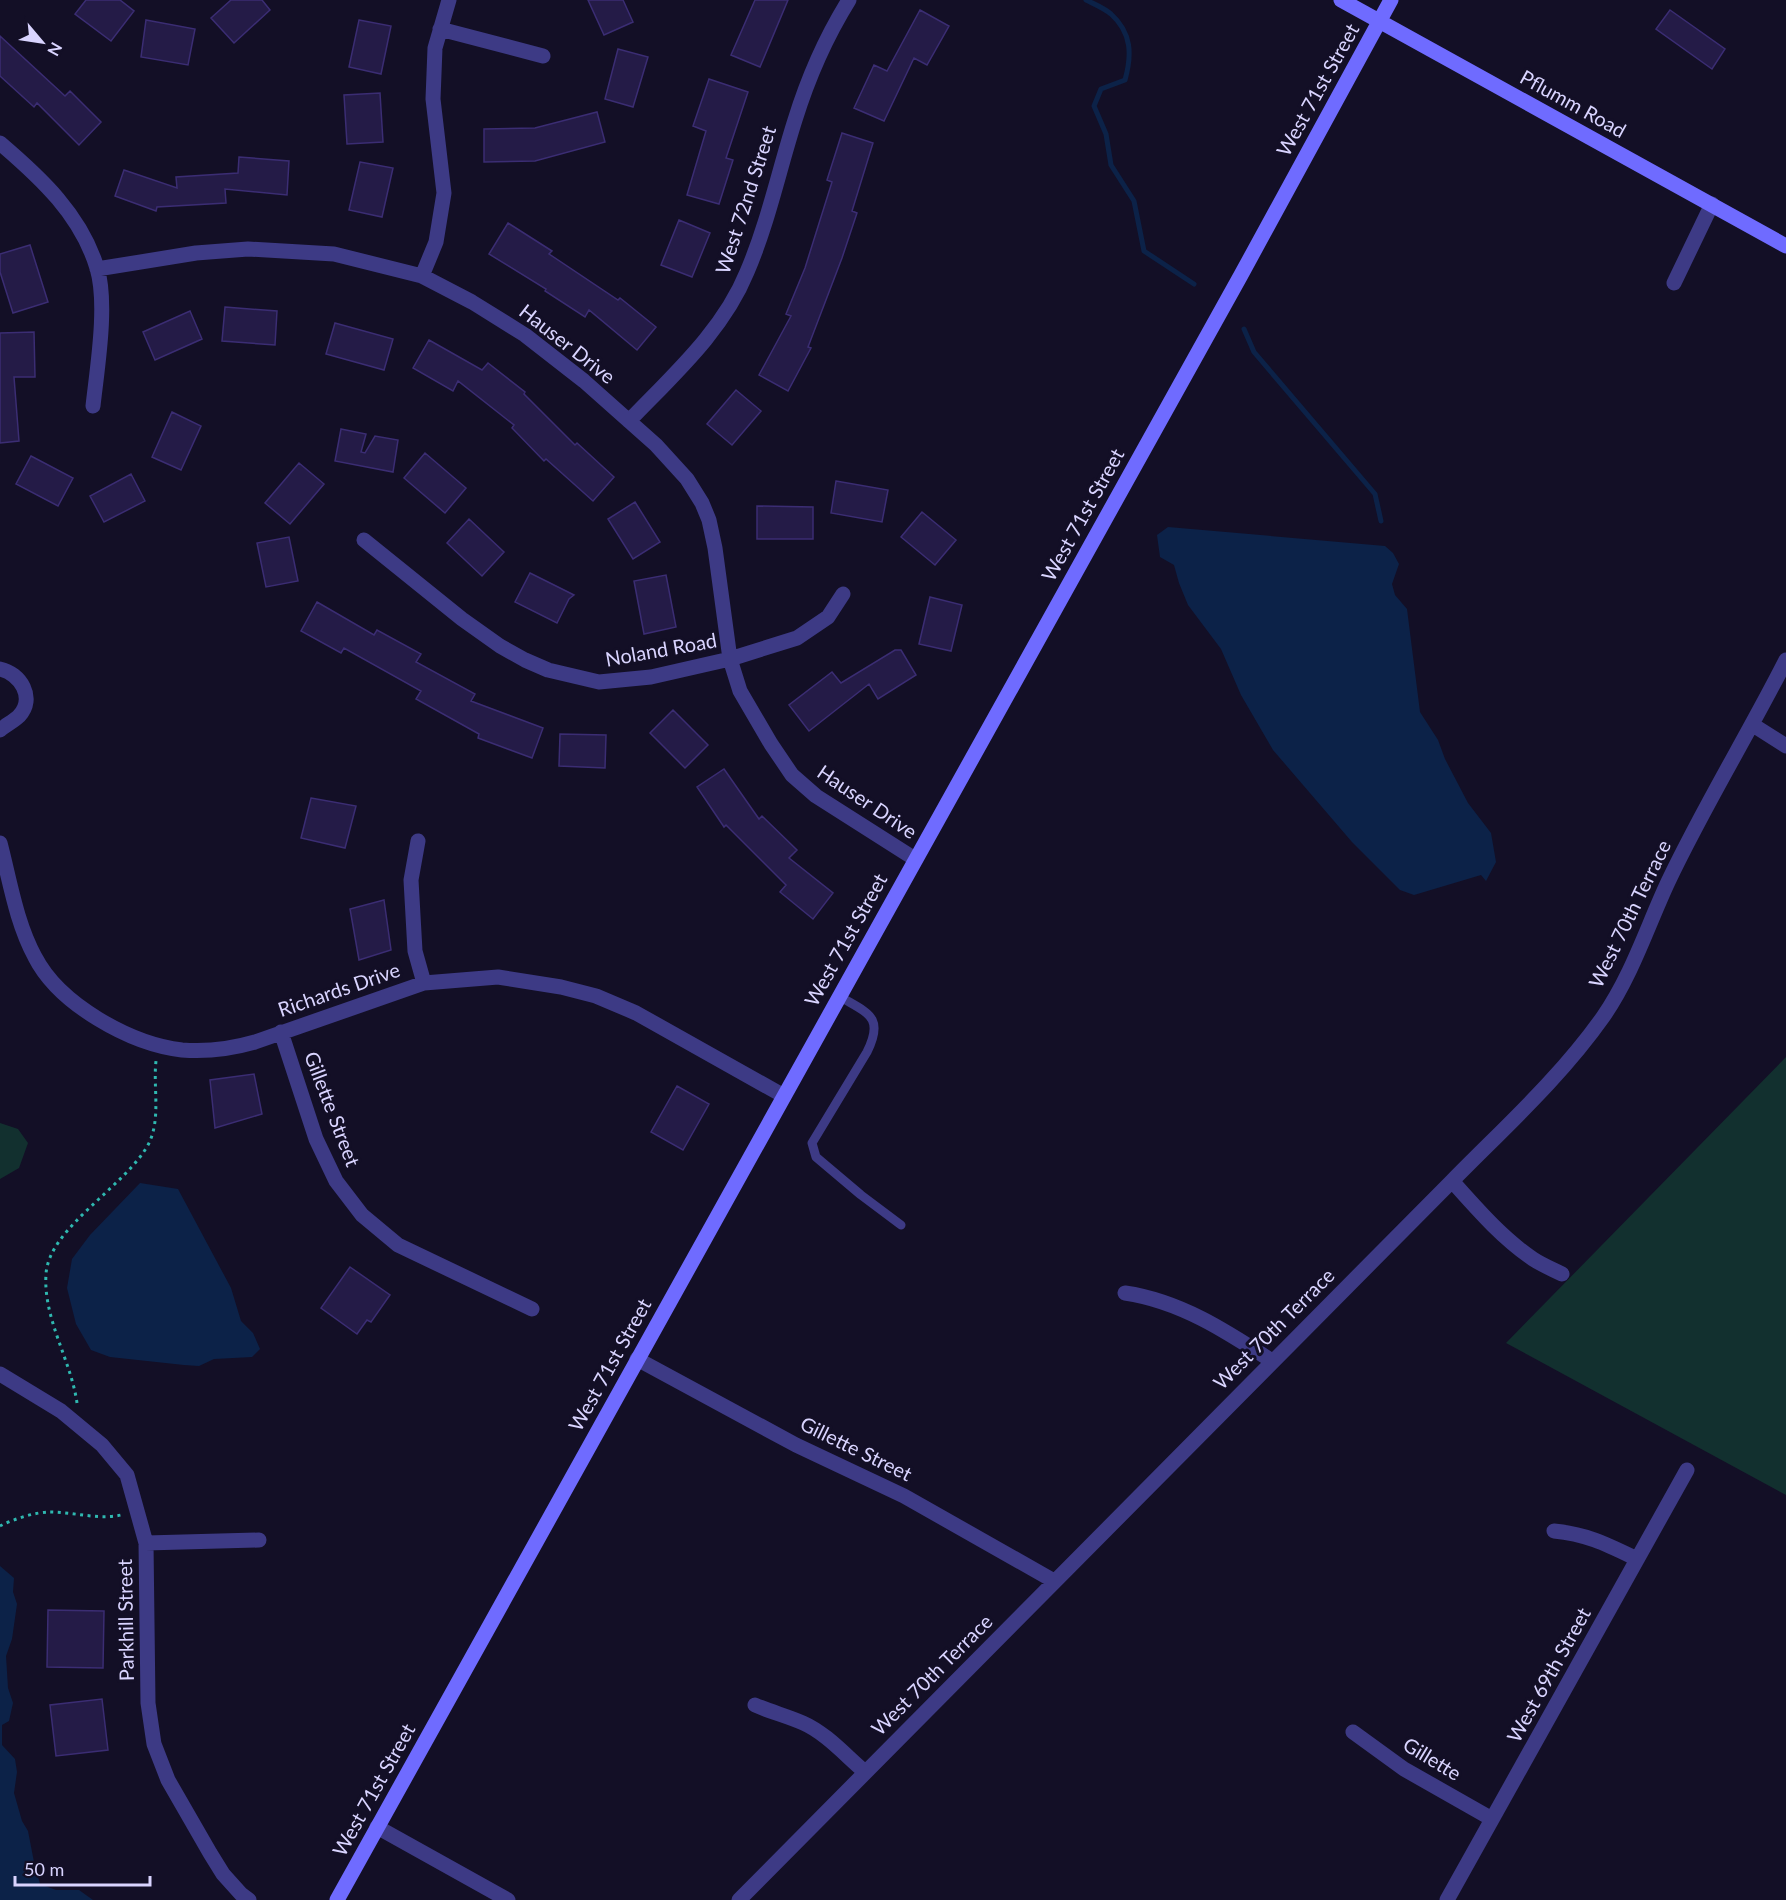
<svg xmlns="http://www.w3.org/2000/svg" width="1786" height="1900" font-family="Lato,sans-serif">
<rect width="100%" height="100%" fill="#130f26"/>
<!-- green -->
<path fill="#12302f" d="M 1786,1057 L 1786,1495 L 1506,1343 Z
M 0,1123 L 18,1129 L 28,1143 L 19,1168 L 0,1179 Z"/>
<!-- water -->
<path fill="#0c2248" d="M 1168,527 L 1385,546 L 1393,553 L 1399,564 L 1392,584 L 1395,595 L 1407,609 L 1420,712 L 1438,740 L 1445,759 L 1468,803 L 1491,833 L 1496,862 L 1486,881 L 1481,875 L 1414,895 L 1400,890 L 1352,842 L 1273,750 L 1241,695 L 1221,649 L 1188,605 L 1179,583 L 1174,565 L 1160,557 L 1157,535 Z
M 140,1183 L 178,1189 L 231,1288 L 241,1321 L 253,1333 L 260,1349 L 252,1357 L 214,1359 L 199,1366 L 184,1365 L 110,1357 L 91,1350 L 76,1324 L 67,1288 L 72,1259 L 90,1235 Z
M 0,1566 L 14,1578 L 13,1592 L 17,1604 L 12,1639 L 6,1656 L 8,1688 L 13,1703 L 9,1721 L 2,1725 L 2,1745 L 15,1759 L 17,1772 L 14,1793 L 22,1821 L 28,1831 L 34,1862 L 40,1884 L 56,1890 L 79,1890 L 93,1900 L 0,1900 Z"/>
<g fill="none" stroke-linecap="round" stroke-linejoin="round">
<!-- stream -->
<path stroke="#0c2248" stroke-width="5" d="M 1086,0 C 1094,4 1104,8 1111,14 C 1132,33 1132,55 1125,80 L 1101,89 L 1094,106 L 1106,134 L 1111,165 L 1134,201 L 1144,251 L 1194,284
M 1244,329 L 1254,352 L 1375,494 L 1381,521"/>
</g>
<!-- building -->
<path fill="#241b47" stroke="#3b2d73" stroke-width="1.5" d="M 86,0 L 120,0 L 134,11 L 111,41 L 75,14 Z
M 231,0 L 262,0 L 270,10 L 234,43 L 211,18 Z
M 588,0 L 623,0 L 633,22 L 604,35 Z
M 755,0 L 788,0 L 760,67 L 731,55 Z
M 920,10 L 949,26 L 927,65 L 914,58 L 884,121 L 854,108 L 874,65 L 887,71 Z
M 1670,10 L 1725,49 L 1712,69 L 1656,29 Z
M 146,20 L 195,29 L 188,65 L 141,57 Z
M 359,20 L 391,26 L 381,74 L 349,67 Z
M 0,36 L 65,96 L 70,91 L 101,122 L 79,145 L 37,103 L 34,107 L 0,76 Z
M 618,49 L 648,57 L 633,107 L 605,99 Z
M 709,79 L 748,92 L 726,158 L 733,160 L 719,204 L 687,195 L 706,131 L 693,126 Z
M 380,93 L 383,142 L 347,144 L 344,95 Z
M 597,112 L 605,142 L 535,161 L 484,162 L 484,129 L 535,128 Z
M 842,133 L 873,143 L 852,211 L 857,213 L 842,258 L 808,347 L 811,348 L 788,391 L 759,375 L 791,316 L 786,314 L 805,268 L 832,182 L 827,180 Z
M 239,157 L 289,161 L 287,195 L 225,189 L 226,203 L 157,207 L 156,211 L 115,196 L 124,170 L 177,188 L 176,177 L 238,173 Z
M 360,162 L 393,168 L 382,217 L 349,210 Z
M 679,220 L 710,233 L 692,277 L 661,265 Z
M 508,223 L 552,251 L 549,254 L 618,300 L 620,298 L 656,327 L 637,350 L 589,310 L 585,317 L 545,291 L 546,289 L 489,254 Z
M 30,245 L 48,302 L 13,313 L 0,272 L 0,254 Z
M 225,307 L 277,311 L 275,345 L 222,341 Z
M 190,311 L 202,339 L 155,360 L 143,332 Z
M 335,323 L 393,339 L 384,370 L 326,354 Z
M 34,332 L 35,377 L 14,377 L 19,441 L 0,443 L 0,333 Z
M 429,340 L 482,370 L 488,363 L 525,392 L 524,394 L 575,445 L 577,443 L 614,477 L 593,501 L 546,459 L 544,461 L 512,428 L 514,425 L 458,381 L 453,391 L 413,368 Z
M 736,390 L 761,411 L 732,445 L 707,424 Z
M 172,412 L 201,426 L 181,470 L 152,457 Z
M 341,429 L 366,434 L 361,452 L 365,453 L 375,436 L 398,440 L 393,472 L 335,461 Z
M 425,453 L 466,488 L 445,513 L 404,478 Z
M 31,456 L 73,478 L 58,506 L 16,484 Z
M 299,463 L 324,484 L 290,524 L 265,503 Z
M 131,474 L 145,501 L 104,522 L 90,496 Z
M 836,481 L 888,490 L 882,522 L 831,513 Z
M 635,502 L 660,542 L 633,559 L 608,519 Z
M 757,506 L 813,507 L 813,539 L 757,539 Z
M 922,512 L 956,540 L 935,565 L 901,537 Z
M 469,519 L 504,552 L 482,576 L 447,543 Z
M 289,537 L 298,581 L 266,587 L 257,543 Z
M 530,573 L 574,595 L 569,599 L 557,623 L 515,602 Z
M 666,575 L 676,627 L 644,634 L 634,581 Z
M 930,597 L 962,605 L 951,651 L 919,644 Z
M 317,602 L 374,635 L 377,630 L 421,654 L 416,662 L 475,694 L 471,701 L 543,728 L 532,758 L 478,738 L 479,734 L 416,699 L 421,691 L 344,648 L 341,653 L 301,631 Z
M 895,650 L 901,650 L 916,675 L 878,699 L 869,684 L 809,731 L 789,705 L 832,672 L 841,683 Z
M 673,710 L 708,745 L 685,768 L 650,733 Z
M 560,734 L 606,735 L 605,768 L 559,766 Z
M 724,769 L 759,819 L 762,816 L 797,850 L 789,858 L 833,893 L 813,919 L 780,892 L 786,885 L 726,825 L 724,827 L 697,787 Z
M 311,798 L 356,806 L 345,848 L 301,838 Z
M 384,900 L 391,950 L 359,960 L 350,909 Z
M 254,1074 L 262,1114 L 215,1128 L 210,1080 Z
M 677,1086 L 709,1104 L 683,1150 L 651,1132 Z
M 350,1267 L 390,1295 L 371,1322 L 367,1320 L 357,1334 L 321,1308 Z
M 48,1610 L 104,1611 L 103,1668 L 47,1667 Z
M 102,1699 L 108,1750 L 56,1756 L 50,1705 Z"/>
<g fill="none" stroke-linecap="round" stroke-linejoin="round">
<!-- path -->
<path stroke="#2fb8b0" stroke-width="3" stroke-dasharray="3 4.5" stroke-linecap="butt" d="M 77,1403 C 71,1360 43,1319 46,1274 C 49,1227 127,1186 149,1143 C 161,1118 153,1087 156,1061
M 0,1526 C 14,1519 35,1512 50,1512 C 74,1512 97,1520 121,1515"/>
<!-- lane -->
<path stroke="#3d3a85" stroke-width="9" d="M 839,996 C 867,1013 885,1016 867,1052 L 812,1143 L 816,1157 L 861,1195 L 901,1225"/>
<!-- street -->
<path stroke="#3d3a85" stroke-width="15" d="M 440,29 L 543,56
M 0,143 C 41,178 81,215 97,268 C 108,304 97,369 93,406
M 97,269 L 196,253 L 248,249 L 334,254 L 422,276 L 472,302 L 525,335 L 584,381 L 656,445 L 687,479 L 702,503 L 709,520 L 715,548 L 730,659 L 740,691 L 771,744 L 792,775 L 816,796 L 915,859
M 422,276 L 436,242 L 444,193 L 433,99 L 435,48 L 449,0
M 1674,283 L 1712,204
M 629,421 C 673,375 723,331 747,272 C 768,223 779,170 795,120 C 808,78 826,37 849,0
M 364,540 L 462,619 L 500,646 L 525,660 L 548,670 L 599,682 L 651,677 L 730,659 L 797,638 L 828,617 L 843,594
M 0,669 C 20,673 36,698 19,716 C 14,721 6,725 0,730
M 1753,725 L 1786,746
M 418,841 L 411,880 L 415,951 L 424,983
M 0,843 C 10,881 16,922 35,957 C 59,1004 130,1044 182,1050 C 207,1052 231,1049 255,1042 L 424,983 L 498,977 L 561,987 L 596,996 L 636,1013 L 784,1096
M 281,1032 L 316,1139 L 336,1181 L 362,1215 L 398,1245 L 532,1309
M 1452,1181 C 1477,1209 1502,1238 1533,1259 C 1542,1265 1552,1269 1562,1274
M 1125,1293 C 1180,1301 1226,1331 1272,1361
M 637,1359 L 796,1445 L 904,1496 L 1054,1581
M 0,1374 L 61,1411 L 102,1445 L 127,1475 L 146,1543 L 148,1703 L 154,1744 L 168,1780 L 210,1853 L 223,1874 L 241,1894 L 249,1900
M 1554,1531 C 1587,1534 1608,1545 1637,1559
M 146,1543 L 259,1540
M 755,1705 C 771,1712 787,1716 803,1723 C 826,1733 846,1756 865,1772
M 1353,1732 L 1404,1769 L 1492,1819
M 377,1827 L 508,1900
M 739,1900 L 1452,1181 C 1504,1128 1560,1078 1603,1017 C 1632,975 1647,927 1668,882 C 1704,806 1748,735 1786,660
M 1447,1900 L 1687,1470"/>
<!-- secondary -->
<path stroke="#6f6bff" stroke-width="15" d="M 1341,0 L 1786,246
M 337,1900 L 1241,275 L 1391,0"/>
</g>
<g text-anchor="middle" stroke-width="6" stroke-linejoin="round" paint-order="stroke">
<!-- street labels -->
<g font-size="20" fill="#d9d4ff" stroke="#130f26">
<text transform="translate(1318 90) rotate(-61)" y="7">West 71st Street</text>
<text transform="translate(1573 104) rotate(29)" y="7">Pflumm Road</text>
<text transform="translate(746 200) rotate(-72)" y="7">West 72nd Street</text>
<text transform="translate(567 344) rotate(38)" y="7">Hauser Drive</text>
<text transform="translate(1083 515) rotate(-61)" y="7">West 71st Street</text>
<text transform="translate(661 650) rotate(-10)" y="7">Noland Road</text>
<text transform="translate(867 802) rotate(34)" y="7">Hauser Drive</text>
<text transform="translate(1630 914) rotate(-64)" y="7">West 70th Terrace</text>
<text transform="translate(846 940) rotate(-61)" y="7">West 71st Street</text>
<text transform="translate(339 990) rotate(-19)" y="7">Richards Drive</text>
<text transform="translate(332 1109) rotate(69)" y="7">Gillette Street</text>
<text transform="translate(1274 1329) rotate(-45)" y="7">West 70th Terrace</text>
<text transform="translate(610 1365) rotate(-61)" y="7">West 71st Street</text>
<text transform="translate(856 1449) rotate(26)" y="7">Gillette Street</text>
<text transform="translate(126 1620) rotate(-91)" y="7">Parkhill Street</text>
<text transform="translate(932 1675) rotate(-45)" y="7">West 70th Terrace</text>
<text transform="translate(1549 1675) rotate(-61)" y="7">West 69th Street</text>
<text transform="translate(1432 1759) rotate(31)" y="7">Gillette</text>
<text transform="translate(374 1790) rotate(-61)" y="7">West 71st Street</text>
</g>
</g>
<!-- north arrow -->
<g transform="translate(42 42) rotate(119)" stroke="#130f26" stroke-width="4.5" paint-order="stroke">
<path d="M0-4.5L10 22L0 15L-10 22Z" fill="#d9d4ff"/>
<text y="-9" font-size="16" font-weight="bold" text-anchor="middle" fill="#d9d4ff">N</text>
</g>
<!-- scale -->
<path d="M15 1876v9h135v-9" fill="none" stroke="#d9d4ff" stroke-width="3"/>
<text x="24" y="1876" font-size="18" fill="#d9d4ff" stroke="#130f26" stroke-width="4.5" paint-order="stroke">50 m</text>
</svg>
